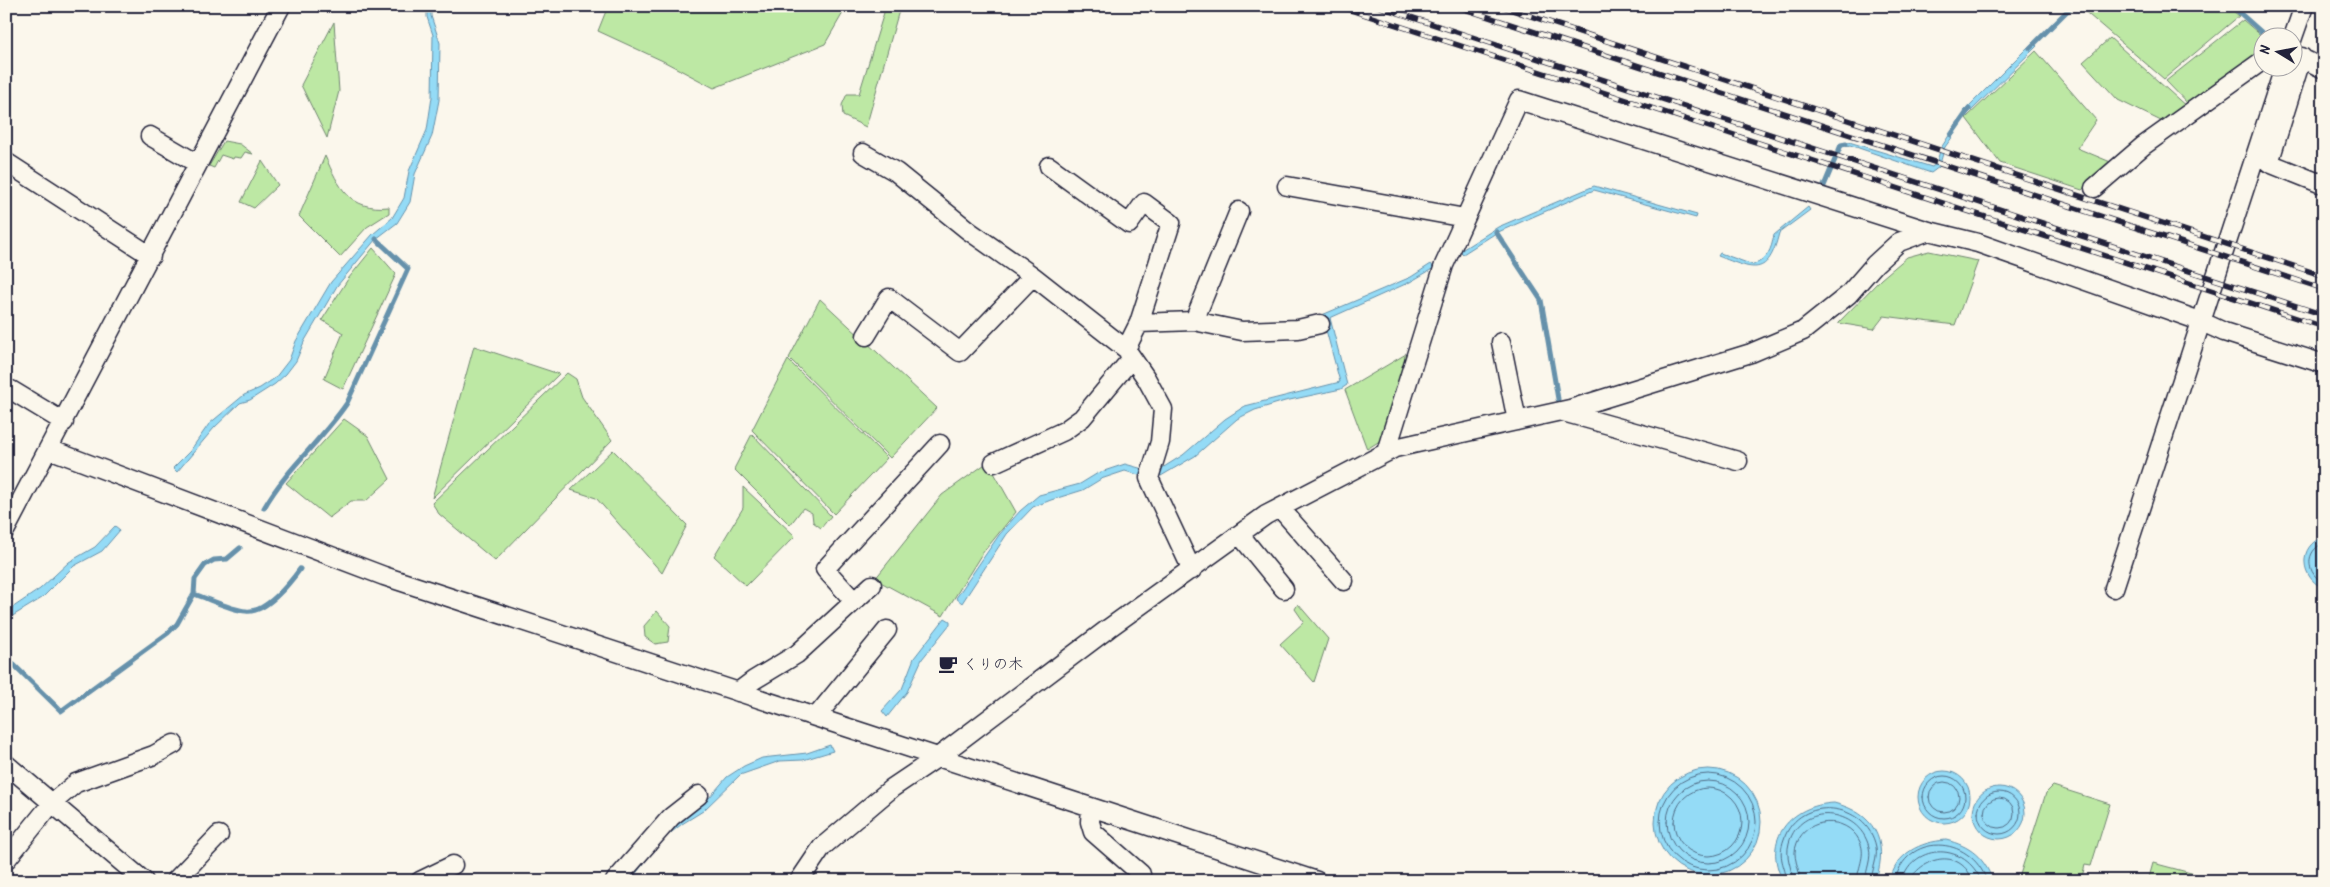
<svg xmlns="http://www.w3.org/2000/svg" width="2330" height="887" font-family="Kalam,'Klee One',sans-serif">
<rect width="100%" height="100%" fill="#fbf7ec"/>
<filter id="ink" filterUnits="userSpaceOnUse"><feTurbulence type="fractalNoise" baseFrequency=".02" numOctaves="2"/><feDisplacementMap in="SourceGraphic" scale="10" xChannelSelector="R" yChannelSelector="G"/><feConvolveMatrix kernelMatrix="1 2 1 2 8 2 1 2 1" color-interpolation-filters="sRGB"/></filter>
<g filter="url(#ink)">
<!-- green -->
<path fill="#bde8a4" stroke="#708570" d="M 608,6 L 847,6 L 825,44 L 714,88 L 663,61 L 598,31 Z
M 886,6 L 903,6 L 898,14 L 866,127 L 843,116 L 842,105 L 847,94 L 859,94 Z
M 2085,6 L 2227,6 L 2239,16 L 2164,79 L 2082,9 Z
M 2243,20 L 2263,37 L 2262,57 L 2191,107 L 2166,81 Z
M 334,22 L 339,91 L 327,138 L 301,85 Z
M 2110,38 L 2188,108 L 2163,122 L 2118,100 L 2083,62 Z
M 2036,51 L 2096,120 L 2077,148 L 2113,163 L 2082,190 L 2000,163 L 1966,118 Z
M 224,141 L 240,144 L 253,154 L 245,152 L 241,158 L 234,157 L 233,159 L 221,155 L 214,168 L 209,166 Z
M 325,156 C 339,187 349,211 389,207 L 389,213 L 367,227 L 340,257 L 299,216 Z
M 262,161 L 278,185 L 254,208 L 241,202 Z
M 373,248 L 396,274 L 343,389 L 324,379 L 343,333 L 322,320 L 348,279 Z
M 1929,251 L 1978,261 L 1955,325 L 1884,316 L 1874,329 L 1838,323 L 1881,279 L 1907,257 Z
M 820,299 L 937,408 L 890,458 L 789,358 Z
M 474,346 L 559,374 L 432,498 Z
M 1406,354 L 1383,439 L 1367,449 L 1345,390 Z
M 788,360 L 887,458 L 834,514 L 752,430 Z
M 567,373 L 576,379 L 582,397 L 612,440 L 495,561 L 439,514 L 432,503 Z
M 344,419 L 368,436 L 390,479 L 366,501 L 351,501 L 329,518 L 286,483 Z
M 752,434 L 831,516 L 821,528 L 813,522 L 812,513 L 803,508 L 790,525 L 734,469 Z
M 613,450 L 687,525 L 662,573 L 596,498 L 571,490 Z
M 988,462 L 1016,512 L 981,555 L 943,616 L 875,579 L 942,495 Z
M 743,487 L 795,536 L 746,586 L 714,556 L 743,508 Z
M 1298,604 L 1328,639 L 1314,682 L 1280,644 L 1304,622 L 1295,609 Z
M 657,611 L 670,626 L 668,642 L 655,644 L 645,637 L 644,626 Z
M 2053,786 L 2110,804 L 2091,866 L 2085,865 L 2081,881 L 2018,881 L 2046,793 Z
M 2153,863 L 2206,877 L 2205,881 L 2148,881 Z"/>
<!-- water -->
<path fill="#94dbf6" stroke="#6691ab" d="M 427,6 L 431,6 L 431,16 L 440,43 L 439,100 L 432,136 L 415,174 L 410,202 L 397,223 L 376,239 L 337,286 L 304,342 L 296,361 L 286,374 L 275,384 L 250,400 L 240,403 L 214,428 L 177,472 L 173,468 L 190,451 L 209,424 L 244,395 L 260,388 L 275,378 L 289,360 L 296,341 L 331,282 L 373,234 L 392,218 L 404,198 L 409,171 L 427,130 L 432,97 L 433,35 L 427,17 Z
M 2033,42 L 2037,46 L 1967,115 L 1964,111 Z
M 1953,129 L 1956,132 L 1945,147 L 1939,167 L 1931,173 L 1850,145 L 1842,147 L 1840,144 L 1849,142 L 1932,167 L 1936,164 L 1941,148 Z
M 1594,186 L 1697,215 L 1696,218 L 1594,190 L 1496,233 L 1463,254 L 1460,251 L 1498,227 Z
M 1808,207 L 1810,210 L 1779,233 C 1768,278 1754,270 1718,256 L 1720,253 L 1753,265 C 1768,259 1771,250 1774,235 Z
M 1431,264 L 1434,268 L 1410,282 L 1330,318 L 1347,385 L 1341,389 L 1285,401 L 1255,410 L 1237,419 L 1195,456 L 1161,476 L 1159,470 L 1183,455 L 1225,419 L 1245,406 L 1340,382 L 1322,315 L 1411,277 Z
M 1125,464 L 1143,469 L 1142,476 L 1125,471 L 1101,479 L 1083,490 L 1051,500 L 1033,507 L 1007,534 L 962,603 L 956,598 L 999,535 L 1020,511 L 1039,495 L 1080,484 L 1098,473 Z
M 115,526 L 120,530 L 102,551 L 74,566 L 42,598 L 6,620 L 6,612 L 40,589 L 69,562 L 95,547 Z
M 2324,537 L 2324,588 C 2300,579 2297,545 2324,537 Z
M 945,618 L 950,621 L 950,624 L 922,659 L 907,692 L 887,717 L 882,711 L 902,689 L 914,658 Z
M 830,745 L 833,751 L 803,760 L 780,761 L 740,775 L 703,811 L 682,824 L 663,839 L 630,881 L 621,881 L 643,852 L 709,798 L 727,777 L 744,766 L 762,758 L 807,753 Z
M1655 822a53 53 0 1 1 106 0a53 53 0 1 1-106 0Z
M1918 797a26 26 0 1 1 52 0a26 26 0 1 1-52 0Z
M1973 813a26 26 0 1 1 52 0a26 26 0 1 1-52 0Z
M 1834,803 C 1874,813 1889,840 1876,880 L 1783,881 C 1761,839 1791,805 1834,803 Z
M 1946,840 C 1970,846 1984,857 1993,881 L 1890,881 C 1896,853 1920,842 1946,840 Z"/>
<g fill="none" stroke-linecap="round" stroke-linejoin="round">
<!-- shore -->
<path stroke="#506c86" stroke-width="1" d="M 2324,543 C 2304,551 2306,574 2324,583
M1660 822a48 48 0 1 1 96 0a48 48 0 1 1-96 0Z
M1923 797a21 21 0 1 1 42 0a21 21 0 1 1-42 0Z
M1667 822a41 41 0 1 1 82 0a41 41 0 1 1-82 0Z
M1929 797a15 15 0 1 1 30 0a15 15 0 1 1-30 0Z
M1674 822a34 34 0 1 1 68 0a34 34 0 1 1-68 0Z
M1978 813a21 21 0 1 1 42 0a21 21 0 1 1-42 0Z
M1984 813a15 15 0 1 1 30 0a15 15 0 1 1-30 0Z
M 1787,881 C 1785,865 1777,858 1784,839 C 1799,794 1867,801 1876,847 C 1878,859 1872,869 1871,881
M 1793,881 C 1792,867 1785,858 1789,843 C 1800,802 1859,807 1869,847 C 1872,859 1866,869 1865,881
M 1800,881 C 1800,867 1791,857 1797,843 C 1807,817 1846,815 1859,840 C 1867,854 1858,866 1857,881
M 1895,881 C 1905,833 1970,833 1987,881
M 1902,881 C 1914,841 1967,843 1981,881
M 1909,881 C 1924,855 1961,848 1973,881"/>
<!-- stream -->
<path stroke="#6691ab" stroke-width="5" d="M 2232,6 L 2268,38
M 2030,48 L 2072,6
M 1951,135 L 1969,109
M 1821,193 L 1841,145 L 1846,144
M 1496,232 L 1541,300 L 1558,399
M 264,508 C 286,469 322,440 347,403 L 408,269 L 376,239
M 194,594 C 209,599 231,610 246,611 C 265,614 290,583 300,569
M 6,657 L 61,711 L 168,633 L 177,624 L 194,594 L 195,579 L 205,565 L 214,560 L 227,559 L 240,548"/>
<!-- minor casing -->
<g stroke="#22223b" stroke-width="21">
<path id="minor" d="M 2292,40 L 2304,6
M 2293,54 L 2324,69
M 2302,57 L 2269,163 L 2319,183 L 2324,181
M 150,136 L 198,164
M 863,153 L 896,172 L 969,231 L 1033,276 L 1126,349 L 1146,378 L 1163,409 L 1160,442 L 1149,478 L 1192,570
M 6,162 L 151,256
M 1049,166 L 1129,224 L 1144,203 L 1171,223 L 1139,323
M 1287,186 L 1465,218
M 2094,188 L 2143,146 L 2262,61
M 1194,321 L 1239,211
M 866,336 L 889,298 L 960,352 L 1033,276
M 1501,342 L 1517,421
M 1126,349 L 1139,323 L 1194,321 L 1242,331 L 1298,329 L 1320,324
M 11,390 L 64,422
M 1563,412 L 1738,461
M 49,449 L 384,576 L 1317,881
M 1386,452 L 1444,265 L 1519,100 L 1929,231
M 994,463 L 1064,431 L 1082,418 L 1132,358
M 1280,508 L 1344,581
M 6,529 L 281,6
M 1240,535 L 1284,589
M 2114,588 L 2284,68
M 854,601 L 825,569 L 940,444
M 738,692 L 754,680 L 797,654 L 872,585
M 816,717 L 887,630
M 6,764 L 144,881
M 1091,807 L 1090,822 L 1093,832 L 1141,874
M 6,860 L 52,803 L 76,783 L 154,755 L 174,744
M 175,881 L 219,835
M 420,881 L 453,865
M 615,881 L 671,817 L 699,795
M 799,881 L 822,847 L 892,788 L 938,757 L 1109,628 L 1266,515 L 1395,448 L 1570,409 L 1751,353 L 1803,331 L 1848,295 L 1875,264 L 1899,242 L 1929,231 L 1978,243 L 2200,321 L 2224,332 L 2324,364"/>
</g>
<!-- minor -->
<use href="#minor" stroke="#fbf7ec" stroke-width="18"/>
<!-- rail casing -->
<g stroke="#22223b" stroke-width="5.5">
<path id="rail" d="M 1338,6 L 2324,327
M 1377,6 L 2324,315
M 1455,6 L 2324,289
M 1500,6 L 2324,276"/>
</g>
<!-- rail -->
<use href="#rail" stroke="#fbf7ec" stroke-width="4" stroke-dasharray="11" stroke-linecap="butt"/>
</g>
</g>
<!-- icons -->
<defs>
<g id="cafe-bare" transform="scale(1.5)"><path d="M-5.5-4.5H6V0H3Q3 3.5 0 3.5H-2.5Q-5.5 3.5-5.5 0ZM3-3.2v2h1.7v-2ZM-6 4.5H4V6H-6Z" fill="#22223b" stroke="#fbf7ec" stroke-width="2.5" paint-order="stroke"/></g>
</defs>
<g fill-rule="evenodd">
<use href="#cafe-bare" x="948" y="664"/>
</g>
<g text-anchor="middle" stroke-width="4.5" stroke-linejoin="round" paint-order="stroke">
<!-- poi labels -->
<g font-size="15" fill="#22223b" stroke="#fbf7ec" text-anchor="start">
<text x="963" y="669">くりの木</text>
</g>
</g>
<!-- margin -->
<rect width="2330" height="887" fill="none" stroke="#fbf7ec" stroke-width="25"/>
<rect x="12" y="12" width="2305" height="862" fill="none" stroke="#22223b" stroke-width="2" filter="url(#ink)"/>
<!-- north arrow -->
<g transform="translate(2278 52) rotate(280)"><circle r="24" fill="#fbf7ec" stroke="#a4a2a5"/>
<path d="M0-4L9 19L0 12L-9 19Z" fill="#22223b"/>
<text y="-8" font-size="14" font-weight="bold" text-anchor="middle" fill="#22223b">N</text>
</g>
</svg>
